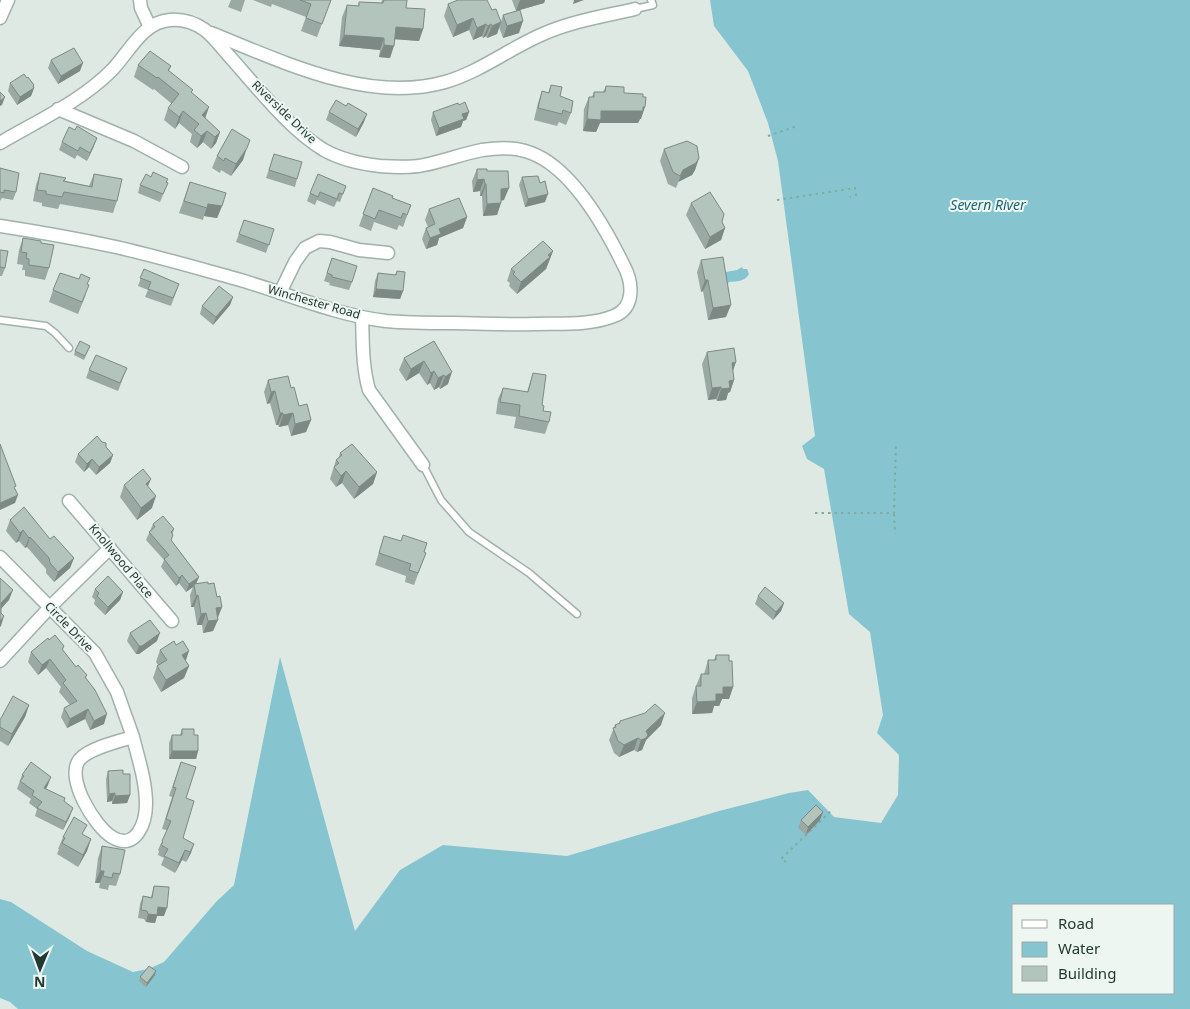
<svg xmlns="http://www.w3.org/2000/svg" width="1190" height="1009" font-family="'Noto Sans',sans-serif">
<rect width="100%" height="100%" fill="#dee9e4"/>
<!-- water -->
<path fill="#86c5cf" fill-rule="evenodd" d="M 710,0 L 1190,0 L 1190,1009 L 18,1009 L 10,1002 L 0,998 L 0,899 L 11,902 L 87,951 L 133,972 L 148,969 L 164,962 L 216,902 L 234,885 L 280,657 L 355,931 L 400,870 L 443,845 L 567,856 L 719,811 L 789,793 L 808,790 L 834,817 L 881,823 L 898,795 L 899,755 L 877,733 L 883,715 L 870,632 L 849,614 L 824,469 L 807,459 L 802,446 L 815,436 L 778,161 L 768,123 L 748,71 L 714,26 ZM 1014,905 L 1174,905 L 1174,993 L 1014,993 Z
M 742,267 L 743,269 L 747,269 L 749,274 C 745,282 736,281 729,282 L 724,291 L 727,282 L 724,280 L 724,276 L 726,272 L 737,270 Z"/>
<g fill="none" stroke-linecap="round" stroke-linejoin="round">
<!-- service casing -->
<g stroke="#a1b1ab" stroke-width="9">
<path id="service" d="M 635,9 L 653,5 L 651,0
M 0,320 L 46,326 L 55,333 L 69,348
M 423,465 L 441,500 L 469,532 L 529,573 L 577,614"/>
</g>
<!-- minor casing -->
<g stroke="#a1b1ab" stroke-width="15">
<path id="minor" d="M 140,0 L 141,8 L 150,27
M 0,18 L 8,0
M 211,33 C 281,61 368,104 445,82 C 480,72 510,48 543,34 C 572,21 605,16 635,9
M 58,109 L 134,141 L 182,167
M 0,143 C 37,121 80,102 111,71 C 129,53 142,22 170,20 C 183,19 195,23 205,30 C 214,37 222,48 230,57 C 258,88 288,128 324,150 C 340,159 362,164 380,166 C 395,167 410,168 424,165 C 444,161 462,154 482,150 C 496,148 512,147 525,151 C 570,163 605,227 624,266 C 633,283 635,308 614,316 C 589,326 559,323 533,324 C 506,325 479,323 452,323 C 430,323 408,323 386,321 C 335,315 286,293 237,279 C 197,268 156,256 116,247 C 78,239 39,232 0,226
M 280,293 L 295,262 L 305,248 L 319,241 L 330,242 L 359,250 L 388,253
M 362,317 C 363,341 362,366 369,390 L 423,465
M 69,501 L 172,621
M 0,557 L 95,653 L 117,692 L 133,737
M 0,661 L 50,607 L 110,548
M 133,737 C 138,758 146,781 146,804 C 146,822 136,852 112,837 C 95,827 64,777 80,759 C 90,748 119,741 133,737 Z"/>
</g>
<!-- path -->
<path stroke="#7fad9d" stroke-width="2" stroke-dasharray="2.5 4" stroke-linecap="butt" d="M 768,136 L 797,126
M 777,200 L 855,188 L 856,195 L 850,197
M 815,513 L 894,513 L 896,443
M 894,514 L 895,534
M 786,862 L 781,859 L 833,809"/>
<!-- service -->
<use href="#service" stroke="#fff" stroke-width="6"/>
<!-- minor -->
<use href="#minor" stroke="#fff" stroke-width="12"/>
</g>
<!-- wall -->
<path fill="#9aa9a3" d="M 231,0 L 245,0 L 241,12 L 228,7 Z
M 253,0 L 331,0 L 317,37 L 301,31 L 306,17 L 272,4 L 271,7 Z
M 382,0 L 407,0 L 406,8 L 423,29 L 419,41 L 395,39 L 390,58 L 379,57 L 380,50 L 339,46 L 342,17 L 347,5 L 358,6 L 359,2 L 381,3 Z
M 512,0 L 545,0 L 544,3 L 520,10 L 519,33 L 503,38 L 499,27 L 497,34 L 487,38 L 486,36 L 483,38 L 482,36 L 473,40 L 469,30 L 453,37 L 444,16 L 448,4 L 492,10 L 501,22 L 503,15 L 516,11 Z
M 51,60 L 80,71 L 58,84 L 48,68 Z
M 138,65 L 171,66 L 169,71 L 192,93 L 205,118 L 220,132 L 216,143 L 211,149 L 203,142 L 197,148 L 190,142 L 192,134 L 179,123 L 175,129 L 164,120 L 168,108 L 172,104 L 154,89 L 153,90 L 134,77 Z
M 10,83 L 33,87 L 34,88 L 31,96 L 17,105 L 8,91 Z
M 551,85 L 571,113 L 566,125 L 559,122 L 557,126 L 534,120 L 538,103 L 542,91 L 548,93 Z
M 606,86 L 624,93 L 641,119 L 640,119 L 638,123 L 600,123 L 596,132 L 583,131 L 584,109 L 589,97 L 592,97 L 594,92 L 603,92 Z
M 459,105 L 469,112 L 466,120 L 463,121 L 461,127 L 436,136 L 431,120 L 433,112 Z
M 329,112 L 364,122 L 356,137 L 326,120 Z
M 75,130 L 94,146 L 87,161 L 77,155 L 75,159 L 59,150 L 62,142 Z
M 664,149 L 699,158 L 695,170 L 692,175 L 678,182 L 676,188 L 668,184 L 660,161 Z
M 274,154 L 297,179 L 295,187 L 266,178 Z
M 217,156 L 243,160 L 231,176 L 221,170 L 220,173 L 212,168 Z
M 0,168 L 16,192 L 13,200 L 2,198 L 0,201 Z
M 477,169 L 487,171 L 504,200 L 501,201 L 497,215 L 483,216 L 482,196 L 480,196 L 480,191 L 473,192 L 472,181 Z
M 40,173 L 66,178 L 65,181 L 89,186 L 94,174 L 117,201 L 113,213 L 60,204 L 58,209 L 42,206 L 42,203 L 33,201 L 36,185 Z
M 151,177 L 168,183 L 160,202 L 138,193 L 140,185 Z
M 522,177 L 540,183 L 545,202 L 525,207 L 519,185 Z
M 190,182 L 222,206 L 217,218 L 204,216 L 203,220 L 179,213 Z
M 346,186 L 340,202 L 337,201 L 334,207 L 317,200 L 315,205 L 307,201 L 310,193 Z
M 373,188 L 392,198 L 411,205 L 403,227 L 399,225 L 397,230 L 374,222 L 371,231 L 359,226 Z
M 691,203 L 722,222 L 725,228 L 721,240 L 705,249 L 686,215 Z
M 429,209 L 467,217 L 463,228 L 439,238 L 437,245 L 426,249 L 422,239 L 426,228 L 428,227 L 425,220 Z
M 244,220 L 274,229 L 266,253 L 236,242 Z
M 23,238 L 41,243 L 49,268 L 45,280 L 25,276 L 25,270 L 22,270 L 23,265 L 17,264 L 19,250 Z
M 0,250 L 5,268 L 2,276 L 0,276 Z
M 553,251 L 546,269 L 517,294 L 509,286 L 510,283 L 507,281 L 511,269 Z
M 332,258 L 352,282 L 349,290 L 329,285 L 330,283 L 324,281 Z
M 701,260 L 726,317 L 708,320 L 703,291 L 701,292 L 697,272 Z
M 144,269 L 179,284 L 171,306 L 145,297 L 148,290 L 138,286 Z
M 397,271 L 403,291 L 400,299 L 373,297 L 375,281 L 378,273 L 395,275 Z
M 88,284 L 85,297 L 78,314 L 49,302 L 53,290 Z
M 233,297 L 230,305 L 213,325 L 200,314 L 202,306 Z
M 434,341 L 448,384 L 440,389 L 439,387 L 434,390 L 430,383 L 427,385 L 419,373 L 406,381 L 399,370 L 404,358 Z
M 90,346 L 84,360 L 74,355 L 75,351 Z
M 707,352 L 733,371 L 734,380 L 730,392 L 728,393 L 726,400 L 717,401 L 716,399 L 708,400 L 702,364 Z
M 127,368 L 118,391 L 86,378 L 89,370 Z
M 533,373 L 543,411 L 549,422 L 545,434 L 514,428 L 516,417 L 496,414 L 498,399 L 503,388 L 527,392 Z
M 268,380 L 291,388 L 299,406 L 311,420 L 306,432 L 291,436 L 288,425 L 279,427 L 278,425 L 276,425 L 270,403 L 267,404 L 264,392 Z
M 106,447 L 113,455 L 110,463 L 96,475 L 89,467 L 84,472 L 75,462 L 78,454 Z
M 340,453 L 377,472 L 373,484 L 354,499 L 342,483 L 336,487 L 330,479 L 336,460 L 339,457 Z
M 124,485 L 152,508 L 137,520 L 120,497 Z
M 10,520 L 50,539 L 74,558 L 70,568 L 54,582 L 46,573 L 46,569 L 27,547 L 25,548 L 19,541 L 16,543 L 6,531 Z
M 153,524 L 174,529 L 171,540 L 199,577 L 196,583 L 208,584 L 217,597 L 222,607 L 213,631 L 203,633 L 202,625 L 197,625 L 194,607 L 191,607 L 190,595 L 193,587 L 186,592 L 179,583 L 176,586 L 161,567 L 164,560 L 146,540 Z
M 384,536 L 426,553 L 414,585 L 405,582 L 406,576 L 375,565 Z
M 95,589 L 123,592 L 120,600 L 105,615 L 94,604 L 95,600 L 92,597 Z
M 758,596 L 784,603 L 781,611 L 773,620 L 755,604 Z
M 130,633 L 157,641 L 139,654 L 136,654 L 127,641 Z
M 49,640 L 64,646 L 63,650 L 76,667 L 87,675 L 86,678 L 104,724 L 90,730 L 85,719 L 67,728 L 61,717 L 64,708 L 70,705 L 59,692 L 61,687 L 46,668 L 38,675 L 28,662 L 31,652 Z
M 160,650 L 185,661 L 189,666 L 184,678 L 161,692 L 153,678 L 157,666 L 158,665 L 156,662 Z
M 716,655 L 729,661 L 733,687 L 729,699 L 722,699 L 719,706 L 714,706 L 712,713 L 692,714 L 692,698 L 696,686 L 701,674 L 704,674 L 708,660 L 714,660 Z
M 29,705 L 25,717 L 8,746 L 0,741 L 0,720 Z
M 620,721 L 661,725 L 646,740 L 642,750 L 637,752 L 634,750 L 619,757 L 614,753 L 609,740 L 615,725 L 619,724 Z
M 182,729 L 194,735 L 198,751 L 196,759 L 169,759 L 169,743 L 172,735 L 180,735 Z
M 181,762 L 186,798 L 183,838 L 191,853 L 186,862 L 182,860 L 175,873 L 161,865 L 164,858 L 158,855 L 159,851 L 158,850 L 167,830 L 162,829 L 172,797 L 169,796 Z
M 108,771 L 123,774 L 130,795 L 127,803 L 112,804 L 112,801 L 107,802 L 106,779 Z
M 22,775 L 48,785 L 46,789 L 64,801 L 70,816 L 63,830 L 35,816 L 37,809 L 29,803 L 31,799 L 17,789 Z
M 801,820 L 820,820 L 806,835 L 798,828 Z
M 83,835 L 91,839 L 87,851 L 78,867 L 57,854 L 59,849 L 58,849 L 63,837 Z
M 102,846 L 120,874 L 116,886 L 109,885 L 108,890 L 99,888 L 100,883 L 95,883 L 98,858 Z
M 154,886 L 164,916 L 157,916 L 155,923 L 146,922 L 144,919 L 138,918 L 140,904 L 143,896 L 151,897 Z
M 155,975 L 146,987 L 139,981 L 140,977 Z"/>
<!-- shaded-wall -->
<path fill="#7d8984" d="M 520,0 L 545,0 L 544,3 L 516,11 Z
M 574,0 L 584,0 L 573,4 Z
M 473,18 L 469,30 L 453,37 L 457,25 Z
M 523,21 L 519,33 L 503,38 L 507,26 Z
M 501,22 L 497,34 L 487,38 L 492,26 Z
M 486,24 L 482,36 L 473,40 L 477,28 Z
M 491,24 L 486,36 L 483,38 L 488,26 Z
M 396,27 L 423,29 L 419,41 L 392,39 Z
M 344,35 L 384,38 L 380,50 L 339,46 Z
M 384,45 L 394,46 L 390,58 L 379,57 Z
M 83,63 L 80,71 L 58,84 L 61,76 Z
M 34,85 L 33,89 L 34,88 L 31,96 L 17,105 L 20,97 Z
M 5,97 L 2,105 L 0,106 L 0,101 Z
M 209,107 L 205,119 L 202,115 Z
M 645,107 L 641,119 L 640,119 L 638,123 L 600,123 L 596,132 L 583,131 L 587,119 L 601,111 Z
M 183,111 L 179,123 L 175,129 L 179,117 Z
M 469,112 L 466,120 L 463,121 L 461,127 L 436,136 L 439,128 L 462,114 Z
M 367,114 L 364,122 L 356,137 L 358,129 Z
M 207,131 L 203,142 L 197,148 L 201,136 Z
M 220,132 L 216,143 L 211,149 L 215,137 Z
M 97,138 L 94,146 L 87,161 L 90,153 Z
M 247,148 L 243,160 L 231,176 L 236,164 Z
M 699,158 L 695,170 L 692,175 L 678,182 L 676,188 L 683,170 Z
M 484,179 L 480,191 L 473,192 L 477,180 Z
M 485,184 L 486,184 L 482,196 L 480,196 Z
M 509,188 L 504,200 L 496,201 L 501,189 Z
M 548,194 L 545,202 L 525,207 L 528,199 Z
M 501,203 L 497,215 L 483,216 L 487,204 Z
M 208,204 L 222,206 L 217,218 L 204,216 Z
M 467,217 L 463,228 L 439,238 L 437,245 L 426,249 L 430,238 L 439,229 Z
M 725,228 L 721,240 L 705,249 L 710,237 Z
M 553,251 L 546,269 L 517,294 L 521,282 Z
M 705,280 L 708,280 L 703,291 L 701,292 Z
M 376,289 L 403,291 L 400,299 L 373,297 Z
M 233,297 L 230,305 L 213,325 L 216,317 Z
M 731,305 L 726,317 L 708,320 L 713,308 Z
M 424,361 L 419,373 L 406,381 L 411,369 Z
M 736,362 L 732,374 L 732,363 Z
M 434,371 L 430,383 L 427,385 L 431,373 Z
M 452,372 L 448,384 L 440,389 L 445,377 Z
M 444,375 L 439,387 L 434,390 L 438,378 Z
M 734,380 L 730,392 L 728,393 L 726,400 L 717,401 L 721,389 L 729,381 Z
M 721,387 L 716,399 L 708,400 L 712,388 Z
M 275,391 L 270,403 L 267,404 L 271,392 Z
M 280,413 L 283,413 L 278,425 L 276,425 Z
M 293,413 L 288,425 L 279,427 L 283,415 Z
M 311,420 L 306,432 L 291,436 L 295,424 Z
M 113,455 L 110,463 L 96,475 L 99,467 Z
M 92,459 L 89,467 L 84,472 L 87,464 Z
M 346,471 L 342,483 L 336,487 L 341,476 Z
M 377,472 L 373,484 L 354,499 L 359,487 Z
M 151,479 L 146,491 L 146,484 Z
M 18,495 L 15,503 L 0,510 L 0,503 Z
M 156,496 L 152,508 L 137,520 L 141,508 Z
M 23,530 L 19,541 L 16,543 L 20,533 Z
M 30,537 L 27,547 L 25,548 L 29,538 Z
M 74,558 L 70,568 L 54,582 L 58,572 Z
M 182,575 L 179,583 L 176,586 L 179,578 Z
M 199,577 L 196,584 L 194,584 L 193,587 L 186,592 L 189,584 Z
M 13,590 L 9,600 L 0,610 L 1,603 Z
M 123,592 L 120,600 L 105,615 L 108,607 Z
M 198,595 L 194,607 L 191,607 L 196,596 Z
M 784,603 L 781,611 L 773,620 L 776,612 Z
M 222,607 L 217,619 L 216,608 Z
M 206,613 L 202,625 L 197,625 L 201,614 Z
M 4,616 L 1,626 L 0,627 L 0,621 Z
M 218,620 L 213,631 L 203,633 L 208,621 Z
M 160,633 L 157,641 L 139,654 L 136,654 L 139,646 Z
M 189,651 L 185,663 L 182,655 Z
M 50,659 L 46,668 L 38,675 L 42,665 Z
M 189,666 L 184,678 L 161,692 L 166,680 Z
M 723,687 L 733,687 L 729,699 L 722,699 L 719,706 L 714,706 L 712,713 L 692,714 L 697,702 L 716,694 Z
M 29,705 L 25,717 L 8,746 L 12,734 Z
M 88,709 L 85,719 L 67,728 L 70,719 Z
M 665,713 L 661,725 L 646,740 L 642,750 L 637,752 L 641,740 L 646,731 Z
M 107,714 L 104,724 L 90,730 L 94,721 Z
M 638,738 L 634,750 L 619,757 L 624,745 Z
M 172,751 L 198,751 L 196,759 L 169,759 Z
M 51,777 L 48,785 L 41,796 L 44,788 Z
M 115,793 L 112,801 L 107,802 L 109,794 Z
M 130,795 L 127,803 L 112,804 L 115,796 Z
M 73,808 L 70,816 L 63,830 L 66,822 Z
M 823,812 L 820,820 L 806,835 L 808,827 Z
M 91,839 L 87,851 L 78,867 L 83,855 Z
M 194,844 L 191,853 L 186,862 L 190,852 Z
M 185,850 L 182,860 L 175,873 L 179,863 Z
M 100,871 L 104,871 L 100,883 L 95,883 Z
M 158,907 L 167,908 L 164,916 L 157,916 L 155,923 L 146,922 L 148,914 Z
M 156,971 L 155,975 L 146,987 L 147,983 Z"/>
<!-- building -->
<path fill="#b3c4bd" stroke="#7d8984" d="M 300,0 L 331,0 L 322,24 L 306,18 L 311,4 Z
M 384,0 L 407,0 L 406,8 L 425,9 L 423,29 L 396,27 L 394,46 L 384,45 L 384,38 L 344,35 L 347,5 L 359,6 L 359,2 L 383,3 Z
M 458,0 L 487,0 L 492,10 L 496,9 L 501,22 L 492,26 L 491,24 L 488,26 L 486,24 L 477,28 L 473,18 L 457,25 L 448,4 Z
M 520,10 L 523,21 L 507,26 L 503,15 Z
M 74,48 L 83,63 L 61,76 L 51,60 Z
M 150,51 L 171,66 L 168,70 L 193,90 L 191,92 L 209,107 L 202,115 L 220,132 L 215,137 L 207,131 L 201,136 L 194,130 L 199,124 L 183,111 L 179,117 L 168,108 L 179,94 L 158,77 L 157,78 L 138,65 Z
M 24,74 L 27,78 L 28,77 L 34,85 L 33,86 L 34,88 L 20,97 L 10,83 Z
M 551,85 L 562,87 L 560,96 L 573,101 L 571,113 L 563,110 L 562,114 L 538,108 L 542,91 L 549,93 Z
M 606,86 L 624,87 L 624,93 L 643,94 L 643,97 L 646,97 L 645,107 L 643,107 L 643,111 L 601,111 L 601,120 L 587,119 L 589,97 L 594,97 L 594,92 L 605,92 Z
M 0,92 L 5,97 L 0,101 Z
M 336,100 L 346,106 L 348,103 L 367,114 L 358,129 L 329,112 Z
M 465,102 L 469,112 L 462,114 L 464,119 L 439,128 L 433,112 L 458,103 L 459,105 Z
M 77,126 L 97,138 L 90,153 L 80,147 L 78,151 L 62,142 L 69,127 L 75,130 Z
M 232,129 L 250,140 L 247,148 L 236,164 L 225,158 L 224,161 L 217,156 Z
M 687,141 L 697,146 L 699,158 L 696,163 L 683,170 L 680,176 L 673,172 L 664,149 Z
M 274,154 L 302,162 L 297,179 L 269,170 Z
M 0,168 L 19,173 L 16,192 L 4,190 L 4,193 L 0,192 Z
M 477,169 L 487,169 L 487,171 L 508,171 L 509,188 L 501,189 L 501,203 L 487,204 L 486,184 L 485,184 L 484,179 L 477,180 Z
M 153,172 L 168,179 L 166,182 L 168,183 L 163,194 L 140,185 L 146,174 L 151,177 Z
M 40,173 L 66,178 L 63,181 L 92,187 L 94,174 L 122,179 L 117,201 L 64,192 L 62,197 L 46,194 L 46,191 L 37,190 Z
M 318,174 L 346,186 L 343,194 L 339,193 L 337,199 L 320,192 L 318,197 L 310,193 Z
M 538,176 L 540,183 L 545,181 L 548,194 L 528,199 L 522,177 Z
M 190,182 L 226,193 L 222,206 L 208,204 L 207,208 L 184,201 Z
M 373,188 L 393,196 L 392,198 L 411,205 L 407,215 L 403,213 L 401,218 L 379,210 L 375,219 L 363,214 Z
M 710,192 L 724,214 L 722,222 L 725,228 L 710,237 L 691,203 Z
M 459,198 L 467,217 L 439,229 L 441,234 L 430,238 L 426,228 L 435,224 L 429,209 Z
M 244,220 L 274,229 L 269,245 L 239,234 Z
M 23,238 L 41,241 L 41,243 L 54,245 L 49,268 L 29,265 L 29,259 L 26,258 L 27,253 L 21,252 Z
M 543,241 L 553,251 L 548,255 L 550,257 L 521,282 L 513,274 L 515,272 L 511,269 Z
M 0,250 L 8,251 L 5,268 L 0,267 Z
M 723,257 L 731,305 L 713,308 L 708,280 L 705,280 L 701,260 Z
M 332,258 L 357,266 L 352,282 L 332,277 L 332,275 L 327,273 Z
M 144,269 L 179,284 L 173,298 L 148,289 L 151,282 L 140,278 Z
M 397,271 L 405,272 L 403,291 L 376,289 L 378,273 L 396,275 Z
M 60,273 L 79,279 L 81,274 L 90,278 L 87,284 L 89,285 L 82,302 L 53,290 Z
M 219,286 L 233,297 L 216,317 L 202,306 Z
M 80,341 L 90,346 L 85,356 L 75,351 Z
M 434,341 L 452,372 L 445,377 L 444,375 L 438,378 L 434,371 L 431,373 L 424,361 L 411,369 L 404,358 Z
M 734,348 L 736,362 L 732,363 L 734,380 L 729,381 L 730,388 L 721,389 L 721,387 L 712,388 L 707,352 Z
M 96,355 L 127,368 L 120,383 L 89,370 Z
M 533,373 L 546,375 L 542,405 L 544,406 L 543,411 L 551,412 L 549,422 L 519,416 L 520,405 L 500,402 L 503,388 L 528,392 Z
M 288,376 L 291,388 L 294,387 L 299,406 L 307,404 L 311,420 L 295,424 L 293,413 L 283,415 L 283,413 L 280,413 L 275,391 L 271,392 L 268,380 Z
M 97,436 L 102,442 L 106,443 L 106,447 L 113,455 L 99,467 L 92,459 L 87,464 L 78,454 Z
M 0,444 L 16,486 L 14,487 L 18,495 L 0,503 Z
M 352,444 L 377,472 L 359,487 L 346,471 L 341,476 L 334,467 L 339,463 L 336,460 L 342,455 L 340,453 Z
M 143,469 L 151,479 L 146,484 L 156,496 L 141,508 L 124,485 Z
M 24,507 L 50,539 L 54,536 L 74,558 L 58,572 L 50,563 L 49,558 L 30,537 L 29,538 L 23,530 L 20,533 L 10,520 Z
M 163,516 L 174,529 L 171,532 L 173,535 L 171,540 L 199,577 L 189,584 L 182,575 L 179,578 L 164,559 L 169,555 L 149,532 L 155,527 L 153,524 Z
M 403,535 L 427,543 L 424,552 L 426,553 L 418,573 L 409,570 L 411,564 L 379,553 L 384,536 L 401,541 Z
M 108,576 L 123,592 L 108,607 L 97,596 L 99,593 L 95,589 Z
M 0,578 L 13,590 L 1,603 L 1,613 L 4,616 L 0,621 Z
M 208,582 L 208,584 L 214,583 L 217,597 L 220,596 L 222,607 L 216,608 L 218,620 L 208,621 L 206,613 L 201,614 L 198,595 L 196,596 L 194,584 Z
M 765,587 L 784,603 L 776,612 L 758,596 Z
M 150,620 L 160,633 L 142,646 L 139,646 L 130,633 Z
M 55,635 L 64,646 L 62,649 L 76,667 L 78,665 L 87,675 L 85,677 L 95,690 L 107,714 L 94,721 L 88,709 L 70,719 L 64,708 L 77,701 L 63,683 L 66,680 L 50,659 L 42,665 L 31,652 L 48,638 L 49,640 Z
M 174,641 L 176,645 L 183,641 L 189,651 L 182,655 L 189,666 L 166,680 L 157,666 L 167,660 L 160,650 Z
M 716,655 L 729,655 L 729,661 L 732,661 L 733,687 L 723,687 L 723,694 L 716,694 L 716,701 L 697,702 L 696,686 L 701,686 L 701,674 L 709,674 L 708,660 L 716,660 Z
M 13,696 L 29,705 L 12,734 L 0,727 L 0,720 Z
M 655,704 L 665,713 L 646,731 L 648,735 L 646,738 L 641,740 L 638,738 L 624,745 L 618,741 L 613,728 L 616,727 L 615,725 L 620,723 L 620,721 L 645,713 Z
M 182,729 L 194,729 L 194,735 L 198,735 L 198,751 L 172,751 L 172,735 L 182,735 Z
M 31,762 L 51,777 L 44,788 L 65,798 L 64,801 L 73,808 L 66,822 L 37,808 L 42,802 L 32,795 L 34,791 L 20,781 L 24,776 L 22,775 Z
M 181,762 L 196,767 L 186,798 L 194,801 L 183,838 L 194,844 L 190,852 L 185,850 L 179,863 L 164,856 L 168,849 L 161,845 L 163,842 L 162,841 L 171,821 L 166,819 L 176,788 L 173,787 Z
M 123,770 L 123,774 L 130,774 L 130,795 L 115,796 L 115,793 L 109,794 L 108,771 Z
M 816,805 L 823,812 L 808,827 L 801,820 Z
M 74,817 L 87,825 L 82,834 L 91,839 L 83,855 L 62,843 L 65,838 L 63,837 Z
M 102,846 L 125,850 L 120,874 L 113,873 L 112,878 L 103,876 L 104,871 L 100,871 Z
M 154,886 L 169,887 L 167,908 L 158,907 L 157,915 L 148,914 L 147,911 L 141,910 L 143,896 L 152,898 Z
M 149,966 L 156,971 L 147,983 L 140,977 Z"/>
<g text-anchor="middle" stroke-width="4" stroke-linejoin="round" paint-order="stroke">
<!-- street labels -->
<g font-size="12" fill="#203932" stroke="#eef6f2">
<text transform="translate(284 112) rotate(44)" y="4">Riverside Drive</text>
<text transform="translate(314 302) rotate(16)" y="4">Winchester Road</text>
<text transform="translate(121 561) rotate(50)" y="4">Knollwood Place</text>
<text transform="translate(69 627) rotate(46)" y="4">Circle Drive</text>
</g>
<!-- water labels -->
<g font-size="14" font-style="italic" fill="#1b6673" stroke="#eef6f2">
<text x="988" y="210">Severn River</text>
</g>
</g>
<!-- legend -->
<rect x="1012" y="904" width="162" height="90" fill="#eef6f2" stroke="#9caaa5"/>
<rect x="1022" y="920" width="25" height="8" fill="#ffffff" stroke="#9caaa5"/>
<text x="1058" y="929" font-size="15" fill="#203932">Road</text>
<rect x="1022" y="942" width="25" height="15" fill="#86c5cf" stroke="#9caaa5"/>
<text x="1058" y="954" font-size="15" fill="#203932">Water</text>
<rect x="1022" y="966" width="25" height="15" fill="#b3c4bd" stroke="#9caaa5"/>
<text x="1058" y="979" font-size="15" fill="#203932">Building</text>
<!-- north arrow -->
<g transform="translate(40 969) rotate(181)" stroke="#eef6f2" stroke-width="4" paint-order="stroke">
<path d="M0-4L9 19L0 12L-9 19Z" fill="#203932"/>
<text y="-8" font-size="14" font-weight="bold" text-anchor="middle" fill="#203932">N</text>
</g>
</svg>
